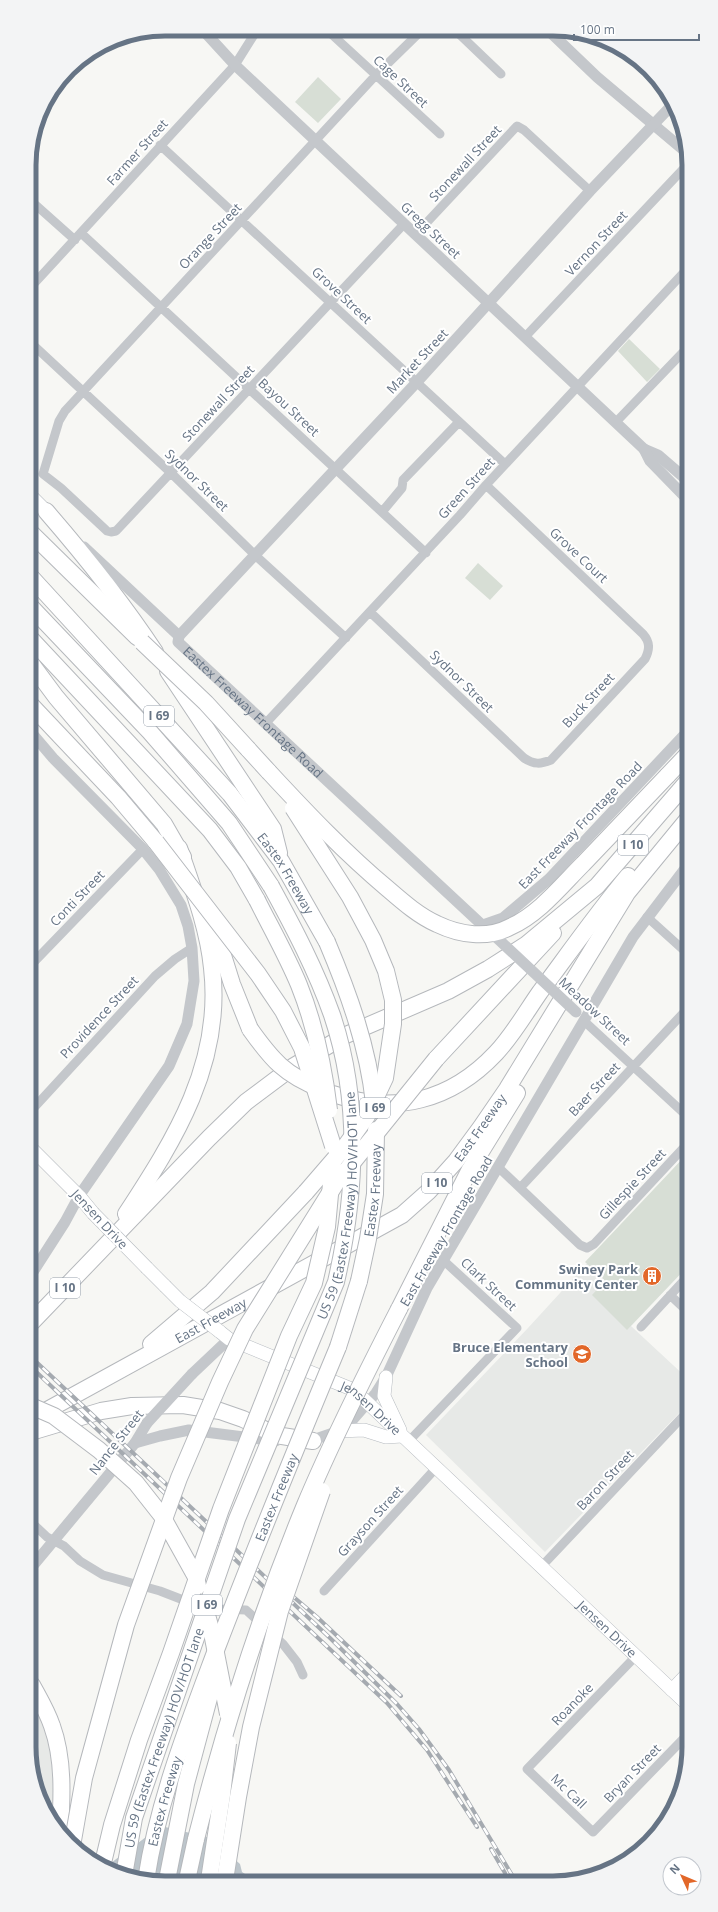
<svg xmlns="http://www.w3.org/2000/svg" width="718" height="1912" font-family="'Open Sans',sans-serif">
<rect width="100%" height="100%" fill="#f7f7f4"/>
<!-- built -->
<path fill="#e7e9e7" d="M 688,1153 L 688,1266 L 631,1326 L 688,1379 L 688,1404 L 545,1552 L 426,1435 L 528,1328 Z
M 32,1702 L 48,1731 L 53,1750 L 56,1817 L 52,1821 L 47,1815 L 32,1774 Z"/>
<!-- green -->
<path fill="#d7ded5" d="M 318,77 L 341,99 L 318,123 L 295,102 Z
M 629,339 L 660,369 L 647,382 L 618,351 Z
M 478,563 L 503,586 L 490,600 L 465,578 Z
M 688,1153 L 688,1266 L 627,1330 L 592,1295 L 605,1281 L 585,1262 Z"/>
<!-- water -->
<path fill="#bcc5cb" d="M 161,1826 L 211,1838 L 240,1864 L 242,1872 L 254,1880 L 139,1880 L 104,1868 Z"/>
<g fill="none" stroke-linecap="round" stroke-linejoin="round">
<!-- secondary casing -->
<g stroke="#b6bbc0" stroke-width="14">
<g id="secondary">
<path d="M 30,495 L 46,511"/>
<path d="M 31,1148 L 79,1196 L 93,1213"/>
<path d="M 147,1268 L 165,1286"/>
<path id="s2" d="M 219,1331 L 229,1339 L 354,1390 L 689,1706"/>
<path d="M 386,1377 L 384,1396 L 400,1430"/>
<path d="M 339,1431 L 364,1430 L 386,1437 L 402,1436"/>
<path d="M 672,1690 L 689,1672"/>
</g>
</g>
<!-- motorway casing -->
<g stroke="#b5b8bc" stroke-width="18">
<g id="motorway">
<path d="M 46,511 C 85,556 122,602 155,652"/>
<path d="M 30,532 L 137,637"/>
<path id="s3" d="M 30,576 L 230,794 L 281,861 L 327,942"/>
<path d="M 30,606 L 150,732 L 229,823 L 271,886"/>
<path d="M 30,638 L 210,830 L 238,867 L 257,900"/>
<path d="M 30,662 L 56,697 L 164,824 L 183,857"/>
<path d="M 168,671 L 273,829 L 279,853"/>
<path d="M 30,704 L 118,797 L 156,842"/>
<path d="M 248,749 L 269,772"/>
<path d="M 667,776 L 687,755"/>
<path d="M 210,914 L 232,984 L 250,1029"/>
<path d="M 436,1059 L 553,933"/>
<path d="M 333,1094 C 395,1115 451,1101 496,1053 C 513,1035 526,1012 540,992 C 569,953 597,913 628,876"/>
<path d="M 126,1214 C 175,1139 223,1063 212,968 C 208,927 192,886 179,848"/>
<path d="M 399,1309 L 469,1171 L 517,1093"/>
<path d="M 31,1323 L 209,1138 L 246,1102 L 294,1066 L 346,1035 L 448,991 L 488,969 L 527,944 L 597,886 L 687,782"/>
<path d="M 151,1344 L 212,1292 L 306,1192"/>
<path d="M 338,1347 L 359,1281"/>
<path id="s4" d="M 31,1419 L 402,1215 L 429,1191 L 456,1161 L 481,1127 L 507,1089 L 627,893 L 687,820"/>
<path d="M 31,1432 L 101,1411 L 132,1406 L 183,1405 L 220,1411 L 243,1419 L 276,1435 L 313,1441"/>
<path d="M 32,1685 C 39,1698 47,1711 52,1726 C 64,1759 62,1797 60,1832"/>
<path d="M 187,1880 L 196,1839"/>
</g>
</g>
<!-- minor -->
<path stroke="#c4c7cb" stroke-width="9" d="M 327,30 L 440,134
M 456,31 L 501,74
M 160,145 L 505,464
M 29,199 L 75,240
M 404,224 L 116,531 L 111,532 L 107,531 L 61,488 L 43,474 L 59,421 L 65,411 L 376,75 L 421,31
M 81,233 L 426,553
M 416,234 L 517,126 L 524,130 L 590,191
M 30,288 L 235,65 L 257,30
M 525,337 L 686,166
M 30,342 L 171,473 L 255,555 L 346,638
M 616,422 L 687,348
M 382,512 L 402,488 L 403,480 L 459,422
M 370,612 L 524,758 C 534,765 541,764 551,760 L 645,659 C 650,649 650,642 643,634 L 486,485
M 265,724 L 460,515 L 486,485 L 687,269
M 647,917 L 688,954
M 30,966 L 143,849
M 584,1021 L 688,1117
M 31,1111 L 155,976 L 175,959 L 192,948
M 498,1167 L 580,1245 L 587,1248 L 594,1244 L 688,1143
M 520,1188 L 688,1008
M 670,1295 L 688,1312
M 641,1327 L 688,1276
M 408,1442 L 517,1328 L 443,1260
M 31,1522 L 47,1537 L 64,1546 L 80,1561 L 103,1575 L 160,1591 L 191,1603 L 220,1609 L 246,1610 L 283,1644 L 297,1662 L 303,1675
M 541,1567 L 688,1411
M 324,1591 L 436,1468
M 636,1656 L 527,1769 L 593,1832 L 689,1733"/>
<!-- tertiary -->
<g stroke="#c4c7cb" stroke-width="11">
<path d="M 202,29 L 235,65 L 644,449 L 658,455 L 687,480"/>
<path d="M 549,31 L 597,77 L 686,152"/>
<path d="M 644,449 L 650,461 L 687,499"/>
<path id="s1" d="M 84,547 L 179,636 L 178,642 L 495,937"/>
<path d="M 179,636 L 417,382 L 590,191 L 674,103"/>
<path d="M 30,731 L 53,758 L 143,849 L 159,869 L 181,905 L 188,926 L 192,948 L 194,981 L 187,1024 L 169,1066 L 79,1196 L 65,1222 L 31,1275"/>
<path d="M 483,925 L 503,918 L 549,879 L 687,732"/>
<path d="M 192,1374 L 229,1339"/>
<path d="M 307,1442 L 339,1431 L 349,1424 L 376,1393 L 386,1377 L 427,1288 L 633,937 L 687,866"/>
<path d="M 135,1443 L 160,1436 L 189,1430 L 276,1441"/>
<path d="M 31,1568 L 135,1443 L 147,1423"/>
</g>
<!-- secondary -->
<use href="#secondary" stroke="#fff" stroke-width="13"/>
<!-- motorway -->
<use href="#motorway" stroke="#fff" stroke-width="16"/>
<!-- rail casing -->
<g stroke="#a5aab0" stroke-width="4">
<path id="rail" d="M 31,1357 L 330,1638 L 397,1704 L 419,1729 L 449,1770 L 515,1880
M 31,1367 L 387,1703 L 427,1750 L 477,1827
M 289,1593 L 317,1617 L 401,1696
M 491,1849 L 505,1873"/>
</g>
<!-- rail -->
<use href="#rail" stroke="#fff" stroke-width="2.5" stroke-dasharray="8" stroke-linecap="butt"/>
<!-- secondary-bridge casing -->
<g stroke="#b6bbc0" stroke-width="14" stroke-linecap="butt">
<path id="secondary-bridge" d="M 93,1213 L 147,1268
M 165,1286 L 180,1301 L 219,1331"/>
</g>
<!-- motorway-bridge casing -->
<g stroke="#b5b8bc" stroke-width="18" stroke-linecap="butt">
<g id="motorway-bridge">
<path d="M 142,642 L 206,703 L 248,749"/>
<path d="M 269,772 C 307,813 345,853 388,889 C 403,902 419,916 437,924 C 460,935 487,939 510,927 C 539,914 561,886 583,864 C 611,835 639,805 667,776"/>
<path d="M 293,808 L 350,897 L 373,940 L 386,971 L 393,1000 L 393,1024 L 385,1078 L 367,1116 L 344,1148 L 306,1192"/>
<path d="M 156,842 L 258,974 L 283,1011 L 302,1048 L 333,1146"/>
<path d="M 257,900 C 271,928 287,956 299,985 C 315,1025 324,1068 329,1110"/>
<path d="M 327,942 C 349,994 368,1047 374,1103"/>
<path d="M 250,1029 C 272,1060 285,1075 321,1089"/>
<path id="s5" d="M 359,1281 L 368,1239 L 375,1194 L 376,1130"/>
<path d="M 31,1406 L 54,1416 L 99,1450 L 136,1483 L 162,1516 L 196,1577 L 198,1586"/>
<path d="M 205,1608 L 212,1633 L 228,1714"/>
<path d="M 196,1839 C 225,1725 260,1614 305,1505 C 333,1438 366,1373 399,1309"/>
<path d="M 72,1846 L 84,1778 L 126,1625 L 179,1478 L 220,1382 L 245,1329 L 336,1183 L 436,1059"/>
<path d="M 102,1867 L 112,1825 L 139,1740 L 171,1653 L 221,1509 L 289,1336 L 314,1283 L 327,1227 L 333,1162"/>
<path id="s6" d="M 124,1875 L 134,1818 L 237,1519 L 336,1282 C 356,1195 361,1101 332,1015 C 316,970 294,928 271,886"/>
<path id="s7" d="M 146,1880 C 158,1801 188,1725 216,1650 C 255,1548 296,1448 338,1347"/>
<path d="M 167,1880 L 186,1784 L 212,1687"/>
<path d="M 209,1880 L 222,1795 L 228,1743"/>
<path d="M 225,1880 L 238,1797 L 251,1727 L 280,1611 L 322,1491"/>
</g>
</g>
<!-- tertiary-bridge -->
<path stroke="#c4c7cb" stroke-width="11" d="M 497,938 L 576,1012
M 147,1423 L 192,1374"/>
<!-- secondary-bridge -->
<use href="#secondary-bridge" stroke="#fff" stroke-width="13"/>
<!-- motorway-bridge -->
<use href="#motorway-bridge" stroke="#fff" stroke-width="16"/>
</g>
<!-- icons -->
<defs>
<g id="building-disc" transform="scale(1)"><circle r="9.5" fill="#e26729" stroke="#fff"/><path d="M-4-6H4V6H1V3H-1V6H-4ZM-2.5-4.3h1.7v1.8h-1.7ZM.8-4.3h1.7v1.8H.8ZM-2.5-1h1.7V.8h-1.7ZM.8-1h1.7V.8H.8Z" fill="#fff"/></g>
<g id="school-disc" transform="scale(1)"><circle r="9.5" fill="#e26729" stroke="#fff"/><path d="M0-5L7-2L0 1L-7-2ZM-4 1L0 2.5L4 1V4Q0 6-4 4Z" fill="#fff"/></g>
</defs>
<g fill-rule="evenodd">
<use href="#building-disc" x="652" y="1276"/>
<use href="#school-disc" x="582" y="1354"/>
</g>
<g text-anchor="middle" stroke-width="4" stroke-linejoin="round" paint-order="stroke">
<!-- shield labels -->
<g fill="#fff" stroke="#949eaa" stroke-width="1">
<rect x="144" y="706" width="30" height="20" rx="3"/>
<rect x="618" y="835" width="30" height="20" rx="3"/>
<rect x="360" y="1098" width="30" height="20" rx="3"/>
<rect x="422" y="1173" width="30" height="20" rx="3"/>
<rect x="50" y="1278" width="30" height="20" rx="3"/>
<rect x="192" y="1595" width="30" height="20" rx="3"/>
</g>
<g font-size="12" font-weight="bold" fill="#667485">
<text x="159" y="720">I 69</text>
<text x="633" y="849">I 10</text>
<text x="375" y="1112">I 69</text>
<text x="437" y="1187">I 10</text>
<text x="65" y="1292">I 10</text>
<text x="207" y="1609">I 69</text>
</g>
<!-- street labels -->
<g font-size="13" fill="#667485" stroke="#fff">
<text transform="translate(401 81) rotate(43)" y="5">Cage Street</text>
<text transform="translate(137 152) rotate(-48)" y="5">Farmer Street</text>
<text transform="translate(465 163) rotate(-47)" y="5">Stonewall Street</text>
<text transform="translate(431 230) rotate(43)" y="5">Gregg Street</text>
<text transform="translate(210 236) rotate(-47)" y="5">Orange Street</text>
<text transform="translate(596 243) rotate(-47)" y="5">Vernon Street</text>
<text transform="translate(342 295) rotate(43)" y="5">Grove Street</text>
<text transform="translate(417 361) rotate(-47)" y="5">Market Street</text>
<text transform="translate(218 403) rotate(-47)" y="5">Stonewall Street</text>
<text transform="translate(289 407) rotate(43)" y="5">Bayou Street</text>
<text transform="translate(197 480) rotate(44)" y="5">Sydnor Street</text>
<text transform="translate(466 488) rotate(-48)" y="5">Green Street</text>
<text transform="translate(579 555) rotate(43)" y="5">Grove Court</text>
<text transform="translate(462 681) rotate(44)" y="5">Sydnor Street</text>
<text transform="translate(588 700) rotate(-47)" y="5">Buck Street</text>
<text dy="5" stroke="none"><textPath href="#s1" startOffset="239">Eastex Freeway Frontage Road</textPath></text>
<text transform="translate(580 825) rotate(-46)" y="5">East Freeway Frontage Road</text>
<text dy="5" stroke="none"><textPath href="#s3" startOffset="393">Eastex Freeway</textPath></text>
<text transform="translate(77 898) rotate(-46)" y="5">Conti Street</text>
<text transform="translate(595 1011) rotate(43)" y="5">Meadow Street</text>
<text transform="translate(99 1017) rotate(-47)" y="5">Providence Street</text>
<text transform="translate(594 1089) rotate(-47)" y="5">Baer Street</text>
<text dy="5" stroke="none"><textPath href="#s4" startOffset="541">East Freeway</textPath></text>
<text transform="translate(632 1184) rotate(-47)" y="5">Gillespie Street</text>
<text dy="5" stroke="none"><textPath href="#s5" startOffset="92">Eastex Freeway</textPath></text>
<text dy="5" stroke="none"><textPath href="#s6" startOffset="707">US 59 (Eastex Freeway) HOV/HOT lane</textPath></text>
<text transform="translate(100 1219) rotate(47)" y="5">Jensen Drive</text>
<text transform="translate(446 1231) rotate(-60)" y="5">East Freeway Frontage Road</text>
<text transform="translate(489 1284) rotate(43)" y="5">Clark Street</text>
<text dy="5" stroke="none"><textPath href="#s4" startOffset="205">East Freeway</textPath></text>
<text dy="5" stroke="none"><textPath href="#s2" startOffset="172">Jensen Drive</textPath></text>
<text transform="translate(116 1442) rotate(-52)" y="5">Nance Street</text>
<text transform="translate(605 1480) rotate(-47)" y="5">Baron Street</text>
<text dy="5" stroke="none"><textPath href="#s7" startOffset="405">Eastex Freeway</textPath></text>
<text transform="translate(370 1521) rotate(-48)" y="5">Grayson Street</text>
<text dy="5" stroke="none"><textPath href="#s2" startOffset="496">Jensen Drive</textPath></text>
<text transform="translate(572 1704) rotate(-46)" y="5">Roanoke</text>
<text dy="5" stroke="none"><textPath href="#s6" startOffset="143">US 59 (Eastex Freeway) HOV/HOT lane</textPath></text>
<text transform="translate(632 1773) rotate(-46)" y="5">Bryan Street</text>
<text transform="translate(569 1791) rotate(44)" y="5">Mc Call</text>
<text dy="5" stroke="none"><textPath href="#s7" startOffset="81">Eastex Freeway</textPath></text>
</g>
<!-- poi labels -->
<g font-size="13" font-weight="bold" fill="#667485" stroke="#fff" text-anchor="end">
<text x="638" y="1274">Swiney Park<tspan x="638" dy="15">Community Center</tspan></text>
<text x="568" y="1352">Bruce Elementary<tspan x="568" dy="15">School</tspan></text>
</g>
</g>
<!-- crop -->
<path d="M0 0H718V1912H0ZM165 36H553A129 129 0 0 1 682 165V1747A129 129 0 0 1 553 1876H165A129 129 0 0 1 36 1747V165A129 129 0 0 1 165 36Z" fill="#f3f4f5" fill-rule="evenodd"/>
<path fill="none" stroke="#667485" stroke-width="5" d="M165 36H553A129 129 0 0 1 682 165V1747A129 129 0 0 1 553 1876H165A129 129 0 0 1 36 1747V165A129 129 0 0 1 165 36Z"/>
<!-- north arrow -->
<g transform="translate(682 1876) rotate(314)"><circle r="19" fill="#ffffff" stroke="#c2c7ce"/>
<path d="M0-3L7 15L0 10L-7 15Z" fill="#e26729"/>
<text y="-6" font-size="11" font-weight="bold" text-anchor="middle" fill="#667485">N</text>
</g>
<!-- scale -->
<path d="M574 34v6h125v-6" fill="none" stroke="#667485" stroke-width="2"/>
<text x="580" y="34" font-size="12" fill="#667485" stroke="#ffffff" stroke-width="3" paint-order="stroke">100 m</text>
</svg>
